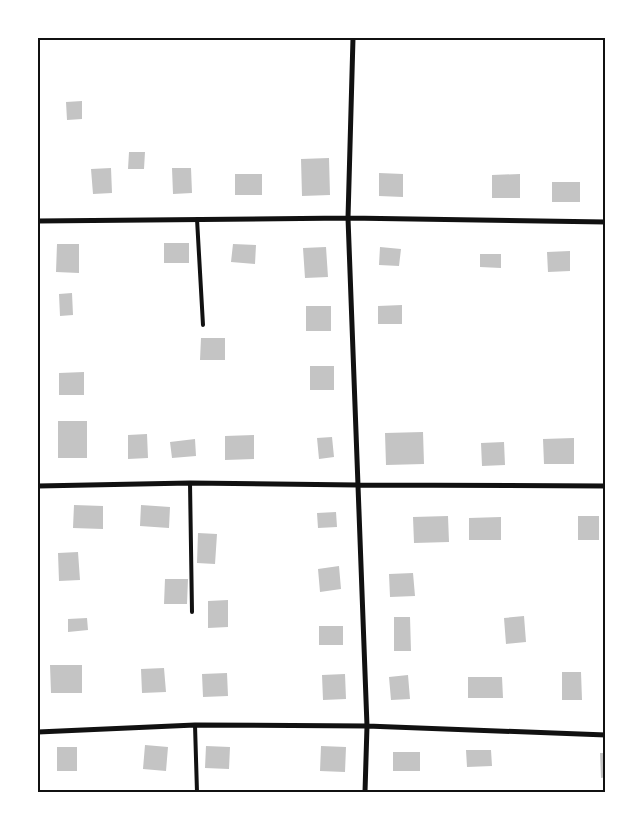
<svg xmlns="http://www.w3.org/2000/svg" width="643" height="830" font-family="Manrope,sans-serif">
<rect width="100%" height="100%" fill="#fff"/>
<!-- building -->
<path fill="#c4c4c4" d="M 82,101 L 82,119 L 67,120 L 66,102 Z
M 129,152 L 145,152 L 144,169 L 128,169 Z
M 329,158 L 330,195 L 302,196 L 301,159 Z
M 111,168 L 112,193 L 93,194 L 91,169 Z
M 172,168 L 191,168 L 192,193 L 173,194 Z
M 379,173 L 403,174 L 403,197 L 379,196 Z
M 235,174 L 262,174 L 262,195 L 235,195 Z
M 520,174 L 520,198 L 492,198 L 492,175 Z
M 552,182 L 580,182 L 580,202 L 552,202 Z
M 164,243 L 189,243 L 189,263 L 164,263 Z
M 57,244 L 79,244 L 79,273 L 56,272 Z
M 233,244 L 256,245 L 255,264 L 231,262 Z
M 326,247 L 328,277 L 305,278 L 303,248 Z
M 380,247 L 401,249 L 399,266 L 379,265 Z
M 570,251 L 570,271 L 548,272 L 547,252 Z
M 480,254 L 501,254 L 501,268 L 480,267 Z
M 72,293 L 73,315 L 60,316 L 59,294 Z
M 402,305 L 402,324 L 378,324 L 378,306 Z
M 306,306 L 331,306 L 331,331 L 306,331 Z
M 201,338 L 225,338 L 225,360 L 200,360 Z
M 310,366 L 334,366 L 334,390 L 310,390 Z
M 84,372 L 84,395 L 59,395 L 59,373 Z
M 58,421 L 87,421 L 87,458 L 58,458 Z
M 423,432 L 424,464 L 386,465 L 385,433 Z
M 147,434 L 148,458 L 128,459 L 128,435 Z
M 254,435 L 254,459 L 225,460 L 225,436 Z
M 332,437 L 334,457 L 319,459 L 317,438 Z
M 574,438 L 574,464 L 544,464 L 543,439 Z
M 195,439 L 196,456 L 172,458 L 170,442 Z
M 504,442 L 505,465 L 482,466 L 481,443 Z
M 74,505 L 103,506 L 103,529 L 73,528 Z
M 141,505 L 170,507 L 169,528 L 140,526 Z
M 336,512 L 337,527 L 318,528 L 317,513 Z
M 448,516 L 449,542 L 414,543 L 413,517 Z
M 578,516 L 599,516 L 599,540 L 578,540 Z
M 501,517 L 501,540 L 469,540 L 469,518 Z
M 198,533 L 217,534 L 215,564 L 197,563 Z
M 78,552 L 80,580 L 59,581 L 58,553 Z
M 339,566 L 341,589 L 320,592 L 318,569 Z
M 413,573 L 415,596 L 390,597 L 389,574 Z
M 165,579 L 188,579 L 187,604 L 164,604 Z
M 228,600 L 228,627 L 208,628 L 208,601 Z
M 524,616 L 526,642 L 506,644 L 504,618 Z
M 394,617 L 410,617 L 411,651 L 394,651 Z
M 87,618 L 88,630 L 68,632 L 68,619 Z
M 319,626 L 343,626 L 343,645 L 319,645 Z
M 50,665 L 82,665 L 82,693 L 51,693 Z
M 164,668 L 166,692 L 142,693 L 141,669 Z
M 562,672 L 581,672 L 582,700 L 562,700 Z
M 227,673 L 228,696 L 203,697 L 202,674 Z
M 345,674 L 346,699 L 323,700 L 322,675 Z
M 408,675 L 410,699 L 391,700 L 389,677 Z
M 468,677 L 502,677 L 503,698 L 468,698 Z
M 145,745 L 168,747 L 166,771 L 143,769 Z
M 206,746 L 230,747 L 229,769 L 205,768 Z
M 321,746 L 346,747 L 345,772 L 320,771 Z
M 57,747 L 77,747 L 77,771 L 57,771 Z
M 466,750 L 491,750 L 492,766 L 467,767 Z
M 393,752 L 420,752 L 420,771 L 393,771 Z
M 600,753 L 606,753 L 606,777 L 601,778 Z"/>
<g fill="none" stroke-linecap="round" stroke-linejoin="round">
<!-- service -->
<path stroke="#111" stroke-width="4" d="M 197,219 L 203,325
M 190,483 L 192,612
M 195,725 L 197,792"/>
<!-- minor -->
<path stroke="#111" stroke-width="5" d="M 353,38 L 348,218 L 367,726 L 365,792
M 38,221 L 348,218 L 606,222
M 38,486 L 190,483 L 357,485 L 606,486
M 38,732 L 195,725 L 367,726 L 606,735"/>
</g>
<!-- border -->
<rect width="643" height="830" fill="none" stroke="#ffffff" stroke-width="78"/>
<rect x="39" y="39" width="565" height="752" fill="none" stroke="#111" stroke-width="2"/>
</svg>
